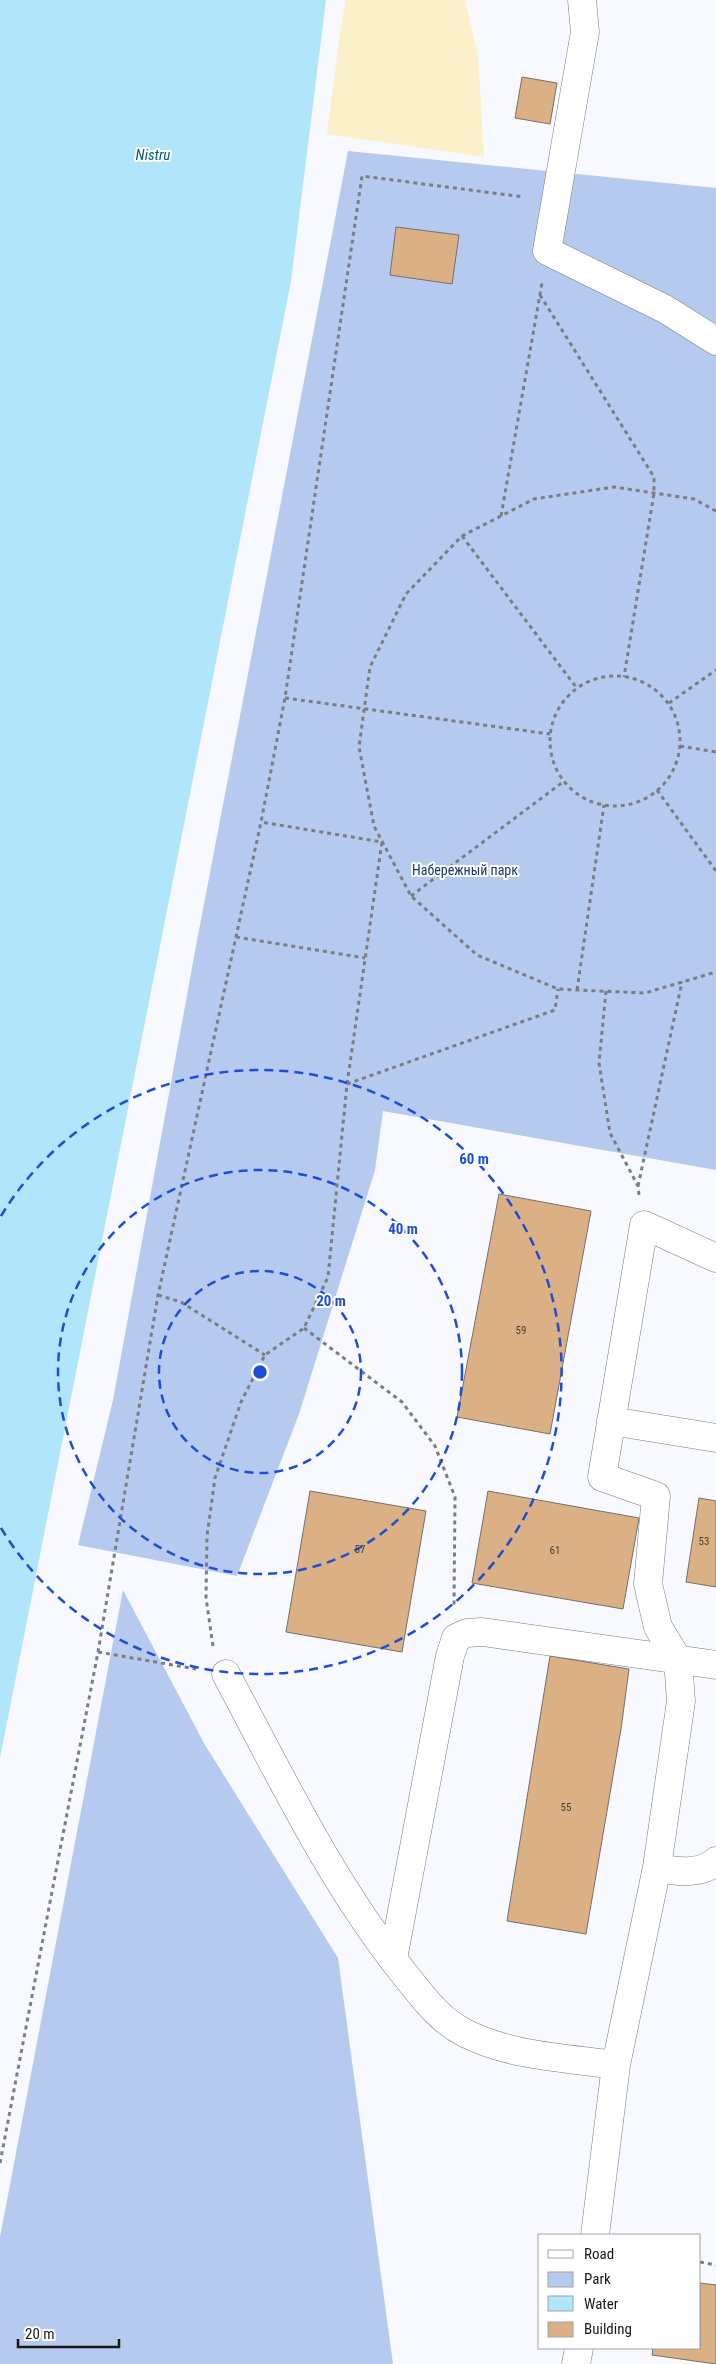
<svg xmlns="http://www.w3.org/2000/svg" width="716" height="2364" font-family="'Roboto Condensed',sans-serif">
<rect width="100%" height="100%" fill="#f7f9fe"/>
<!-- green -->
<path fill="#b5caee" d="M 348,151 L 716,188 L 716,1170 L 383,1111 L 375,1170 L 299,1414 L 237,1576 L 78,1545 L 113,1400 L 196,946 Z
M 123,1590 L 205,1745 L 338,1958 L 393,2364 L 0,2364 L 0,2237 Z"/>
<!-- sand -->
<path fill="#faf0ca" d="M 346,0 L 465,0 L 478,56 L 484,157 L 327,134 L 341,26 Z"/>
<!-- water -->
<path fill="#b1e5fb" d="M 0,0 L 326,0 L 291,281 L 0,1758 Z"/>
<!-- building -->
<path fill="#dbb084" stroke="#73706d" d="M 522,77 L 557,83 L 550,124 L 515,118 Z
M 396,227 L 459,235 L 452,284 L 390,275 Z
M 499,1194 L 591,1211 L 550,1434 L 457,1417 Z
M 310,1491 L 426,1511 L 402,1652 L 286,1632 Z
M 488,1491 L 639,1518 L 623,1609 L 472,1583 Z
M 699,1498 L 716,1501 L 716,1587 L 686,1582 Z
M 550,1656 L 629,1669 L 621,1729 L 586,1934 L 507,1921 Z
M 700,2283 L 716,2285 L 716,2364 L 652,2355 L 653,2348 L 700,2348 Z"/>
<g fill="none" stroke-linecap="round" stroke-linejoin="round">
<!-- minor casing -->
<g stroke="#787a7e" stroke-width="29">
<path id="minor" d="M 582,0 L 585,32 L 547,251 L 665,309 L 716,341
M 611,1421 L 716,1438
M 226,1674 C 281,1777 332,1884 406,1976 C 423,1997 439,2020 465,2033 C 510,2056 566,2058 616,2065
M 657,1867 C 675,1872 701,1875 716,1861
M 393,1959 L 450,1656 L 456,1638 L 467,1633 L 482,1632 L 716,1665
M 595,2235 L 616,2065 L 657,1867 L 681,1701 L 678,1660 L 658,1627 L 648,1584 L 656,1496 L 602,1477 L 644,1225 L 716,1258
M 576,2364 L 579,2348"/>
</g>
<!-- path -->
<path stroke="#7c7d81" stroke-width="3" stroke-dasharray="4 4" stroke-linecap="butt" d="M 540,295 L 654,477 L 654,493 L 624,677
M 716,511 L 694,499 L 614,487 L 534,499 L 462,536 L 406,594 L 370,667 L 359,747 L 374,826 L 411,896 L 477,955 L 558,989 L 577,990 L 645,993 L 716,972
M 501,516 L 542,283
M 462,536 L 576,687
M550 741a65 65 0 1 1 130 0a65 65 0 1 1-130 0Z
M 285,698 L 550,734
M 669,703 L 716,670
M 680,746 L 716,752
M 657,790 L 716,871
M 411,896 L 563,782
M 236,937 L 365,958
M 577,990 L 604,805
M 606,991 L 599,1063 L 610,1133 L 638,1186 L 639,1195
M 347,1084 L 555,1010 L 558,989
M 638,1186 L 682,982
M 158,1295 L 181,1302 L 265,1355
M 304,1328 L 402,1402 L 435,1446 L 455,1497 L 454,1606
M 213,1646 L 206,1598 L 207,1536 L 215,1478 L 241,1402 L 265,1355 L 304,1328 L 328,1277 L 347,1084 L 382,842 L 261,822
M 98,1652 L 196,1669
M 0,2163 L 98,1652 L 158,1295 L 261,822 L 285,698 L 362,176 L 524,197
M 700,2262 L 716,2265"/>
<!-- minor -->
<use href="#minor" stroke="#fff" stroke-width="28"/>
</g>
<!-- distance rings -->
<g fill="none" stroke="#1d4ed8" stroke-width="2.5" stroke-dasharray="9 6">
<circle cx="260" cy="1372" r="101"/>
<circle cx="260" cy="1372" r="202"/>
<path d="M1 1216A302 302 0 1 1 1 1528"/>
</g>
<g text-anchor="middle" stroke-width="4" stroke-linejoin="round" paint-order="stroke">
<!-- number labels -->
<g font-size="11" fill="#493e34">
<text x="521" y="1334">59</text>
<text x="704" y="1545">53</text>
<text x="360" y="1553">57</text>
<text x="555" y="1554">61</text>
<text x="566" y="1811">55</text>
</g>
<!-- park labels -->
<g font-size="14" fill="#183871" stroke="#fff">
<text x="465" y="875">Набережный парк</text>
</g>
<!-- water labels -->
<g font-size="15" font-style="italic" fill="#005d77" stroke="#fff">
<text x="153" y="160">Nistru</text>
</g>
</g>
<circle cx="260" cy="1372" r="8" fill="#1d4ed8" stroke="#fff" stroke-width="2.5"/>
<g font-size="15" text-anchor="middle" font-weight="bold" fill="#1d4ed8" stroke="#fff" stroke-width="4" stroke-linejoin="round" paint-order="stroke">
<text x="474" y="1164">60 m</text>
<text x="403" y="1234">40 m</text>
<text x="331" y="1306">20 m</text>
</g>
<!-- legend -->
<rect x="538" y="2234" width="162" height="115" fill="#ffffff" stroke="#a3a3a3"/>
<rect x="548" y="2250" width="25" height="8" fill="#ffffff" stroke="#a3a3a3"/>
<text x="584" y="2259" font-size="15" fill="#18181a">Road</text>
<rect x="548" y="2272" width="25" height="15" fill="#b5caee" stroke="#a3a3a3"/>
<text x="584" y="2284" font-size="15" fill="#18181a">Park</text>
<rect x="548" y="2296" width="25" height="15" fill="#b1e5fb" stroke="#a3a3a3"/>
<text x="584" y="2309" font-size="15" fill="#18181a">Water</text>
<rect x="548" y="2322" width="25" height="15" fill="#dbb084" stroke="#a3a3a3"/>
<text x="584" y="2334" font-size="15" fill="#18181a">Building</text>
<!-- scale -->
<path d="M18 2339v8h101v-8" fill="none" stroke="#18181a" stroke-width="2.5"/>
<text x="25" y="2339" font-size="15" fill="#18181a" stroke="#ffffff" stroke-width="4" paint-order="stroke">20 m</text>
</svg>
